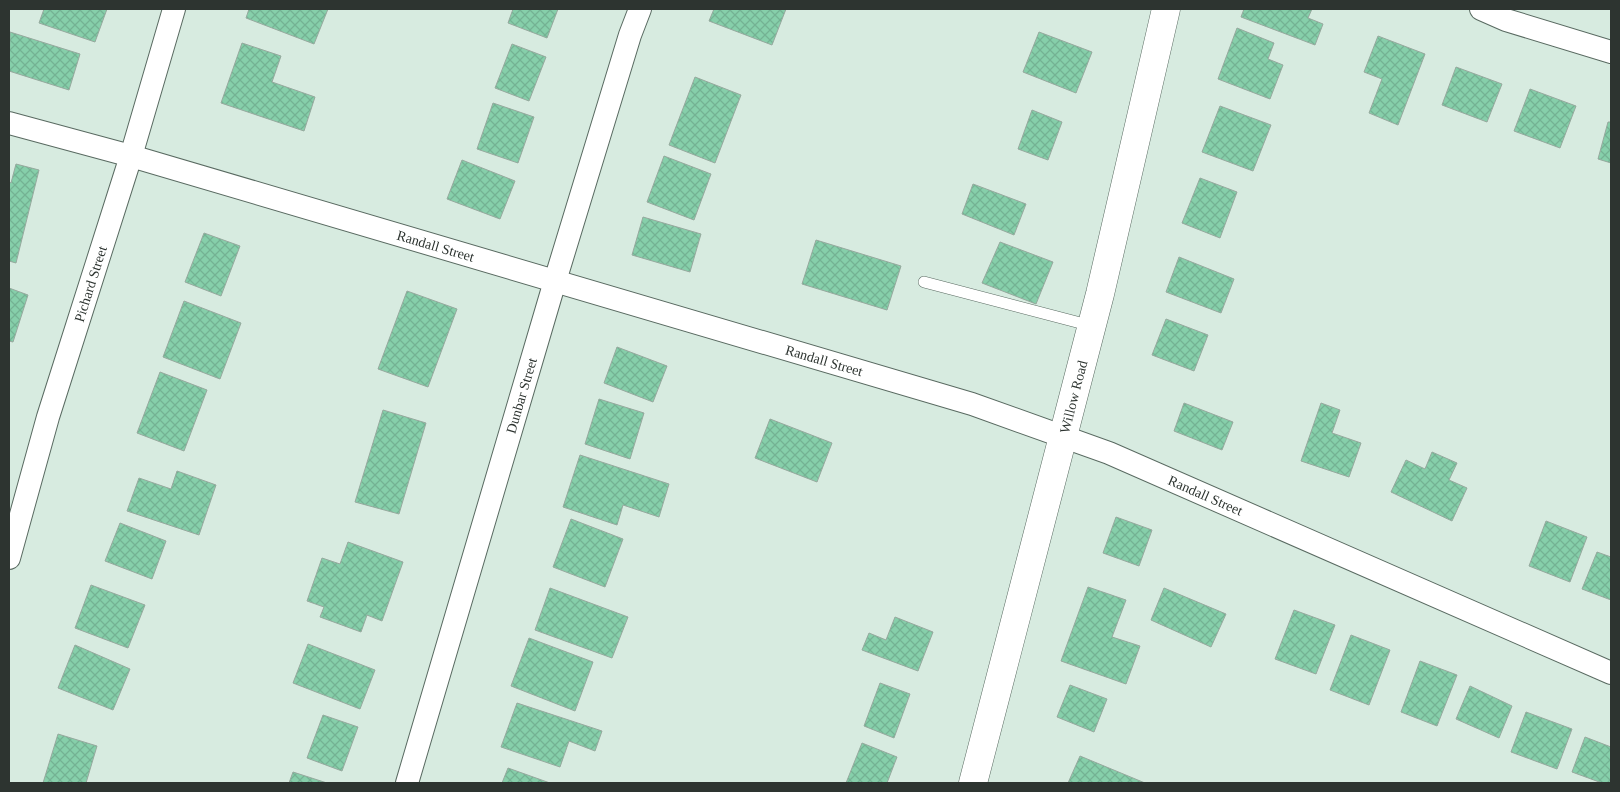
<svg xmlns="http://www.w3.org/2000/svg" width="1620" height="792" font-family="'Times New Roman',serif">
<defs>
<pattern id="building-cross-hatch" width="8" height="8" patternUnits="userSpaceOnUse" patternTransform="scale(1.25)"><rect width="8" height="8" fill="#86cfaa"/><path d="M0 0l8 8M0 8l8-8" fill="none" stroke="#74b293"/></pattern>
</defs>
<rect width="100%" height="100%" fill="#d7ebe0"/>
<!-- building -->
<path fill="url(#building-cross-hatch)" stroke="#96a99e" d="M 44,9 L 107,9 L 95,42 L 39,23 Z
M 249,9 L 328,9 L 314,44 L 246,18 Z
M 513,9 L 558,9 L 547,38 L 508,23 Z
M 714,9 L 786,9 L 772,45 L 709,21 Z
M 1244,9 L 1312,9 L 1308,18 L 1323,24 L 1315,45 L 1241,17 Z
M 1237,28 L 1274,43 L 1268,59 L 1283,65 L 1270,99 L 1218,79 Z
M 10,32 L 80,54 L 69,90 L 9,71 Z
M 1039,32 L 1092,52 L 1076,93 L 1023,72 Z
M 1378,36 L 1425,54 L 1398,125 L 1369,113 L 1382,79 L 1364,72 Z
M 242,43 L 281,56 L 272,82 L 315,97 L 304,131 L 221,103 Z
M 512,44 L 546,57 L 529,101 L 495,88 Z
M 1456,67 L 1502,84 L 1487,122 L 1442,105 Z
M 695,77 L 741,95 L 715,163 L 669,145 Z
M 1530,89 L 1576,106 L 1560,148 L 1514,131 Z
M 493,103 L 534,117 L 518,163 L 477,149 Z
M 1220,106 L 1271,125 L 1253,171 L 1202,152 Z
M 1032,110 L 1062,122 L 1048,160 L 1018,149 Z
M 1608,122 L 1611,122 L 1611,163 L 1598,159 Z
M 664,156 L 711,174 L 694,220 L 647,202 Z
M 462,160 L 515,181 L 500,219 L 447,199 Z
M 16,164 L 39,170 L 16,263 L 9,261 L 9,182 L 11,183 Z
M 1200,178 L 1237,192 L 1220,238 L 1182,223 Z
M 973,184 L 1026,204 L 1014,235 L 962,214 Z
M 643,217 L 701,234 L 690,272 L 632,255 Z
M 204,233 L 240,246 L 221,296 L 185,282 Z
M 816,240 L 901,266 L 887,310 L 802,284 Z
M 1000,242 L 1053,262 L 1036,304 L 982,283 Z
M 1179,257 L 1234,279 L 1221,313 L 1166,292 Z
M 9,288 L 28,295 L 13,342 L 9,341 Z
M 407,291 L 457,309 L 428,387 L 378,369 Z
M 184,301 L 241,323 L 220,379 L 163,357 Z
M 1166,319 L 1208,335 L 1194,371 L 1152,355 Z
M 617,347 L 667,366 L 653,402 L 604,383 Z
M 160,372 L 207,390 L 184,451 L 137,433 Z
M 599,399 L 644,413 L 630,459 L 585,444 Z
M 1184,403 L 1233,422 L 1222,450 L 1174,431 Z
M 1321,403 L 1340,410 L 1332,433 L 1361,443 L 1349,477 L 1301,461 Z
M 383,410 L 426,423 L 399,514 L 355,502 Z
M 770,419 L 832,443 L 817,482 L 755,458 Z
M 1432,452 L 1457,463 L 1449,480 L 1467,488 L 1452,521 L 1391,492 L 1406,460 L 1425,469 Z
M 580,455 L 669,484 L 659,517 L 623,505 L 617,525 L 563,507 Z
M 177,471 L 216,485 L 199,535 L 127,511 L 139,478 L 171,489 Z
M 1116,517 L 1152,530 L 1139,566 L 1103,553 Z
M 571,519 L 623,539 L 605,587 L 553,567 Z
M 1546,521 L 1587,537 L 1570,582 L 1529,566 Z
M 120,523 L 166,541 L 152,579 L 105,561 Z
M 348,542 L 403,562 L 382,621 L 367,615 L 361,632 L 320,617 L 324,607 L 307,601 L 322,558 L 340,564 Z
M 1597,552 L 1611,557 L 1611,600 L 1582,589 Z
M 91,585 L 145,605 L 128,648 L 75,628 Z
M 1088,587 L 1126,600 L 1112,637 L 1140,646 L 1126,684 L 1061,661 Z
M 550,588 L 628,617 L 612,658 L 535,630 Z
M 1164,588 L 1226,614 L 1211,647 L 1151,620 Z
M 1294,610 L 1335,625 L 1316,674 L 1275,659 Z
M 895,617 L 933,632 L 918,671 L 862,650 L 869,633 L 886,640 Z
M 1351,635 L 1390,650 L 1369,705 L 1330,690 Z
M 529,638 L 593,662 L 575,711 L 511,686 Z
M 308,644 L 375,670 L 360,709 L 293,683 Z
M 75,645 L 130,669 L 113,710 L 58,688 Z
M 1420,661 L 1457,675 L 1437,726 L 1401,712 Z
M 880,683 L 910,694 L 894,738 L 864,726 Z
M 1070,685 L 1107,699 L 1094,732 L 1057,717 Z
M 1470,686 L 1512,706 L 1499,738 L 1456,719 Z
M 517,703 L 602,731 L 595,751 L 569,741 L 560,767 L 501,747 Z
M 1526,712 L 1572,729 L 1557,769 L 1511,752 Z
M 323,715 L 358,727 L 342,771 L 307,758 Z
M 58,734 L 97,746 L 86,783 L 43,783 Z
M 1585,737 L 1611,747 L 1611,783 L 1602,783 L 1572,772 Z
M 862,743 L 897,757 L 887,783 L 846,783 Z
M 1080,756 L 1145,783 L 1068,783 Z
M 508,768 L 550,783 L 502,783 Z
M 293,772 L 327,783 L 289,783 Z"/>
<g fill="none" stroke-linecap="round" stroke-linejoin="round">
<!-- lane casing -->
<g stroke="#596a61" stroke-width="12">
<path id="lane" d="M 924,282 L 1092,326"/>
</g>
<!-- street casing -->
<g stroke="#596a61" stroke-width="24">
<g id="street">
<path d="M 1481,9 L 1506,20 L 1611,52"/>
<path id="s1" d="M 9,123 L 131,156 L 972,404 L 1109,453 L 1611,673"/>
<path id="s2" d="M 9,558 L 48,417 L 131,156 L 174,9"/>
<path id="s3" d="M 407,783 L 555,281 L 630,35 L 640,9"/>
</g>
</g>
<!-- secondary casing -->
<g stroke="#596a61" stroke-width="29">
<g id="secondary">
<path id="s4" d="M 973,783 L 1100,294 L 1166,9"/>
</g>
</g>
<!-- lane -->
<use href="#lane" stroke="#fff" stroke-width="11"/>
<!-- street -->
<use href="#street" stroke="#fff" stroke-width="22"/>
<!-- secondary -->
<use href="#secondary" stroke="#fff" stroke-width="28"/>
</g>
<g text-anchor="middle" stroke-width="4" stroke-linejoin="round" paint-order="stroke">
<!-- street labels -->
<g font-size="14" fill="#2d3430" stroke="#fff">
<text dy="5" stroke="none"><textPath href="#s1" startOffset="444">Randall Street</textPath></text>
<text dy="5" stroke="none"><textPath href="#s2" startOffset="286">Pichard Street</textPath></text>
<text dy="5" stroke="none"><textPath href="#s1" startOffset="849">Randall Street</textPath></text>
<text dy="5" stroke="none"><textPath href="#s3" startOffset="404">Dunbar Street</textPath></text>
<text dy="5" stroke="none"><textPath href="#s4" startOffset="399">Willow Road</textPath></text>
<text dy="5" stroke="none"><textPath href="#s1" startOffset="1254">Randall Street</textPath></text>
</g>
</g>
<!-- border -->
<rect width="1620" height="792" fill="none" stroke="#2d3430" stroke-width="20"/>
</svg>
